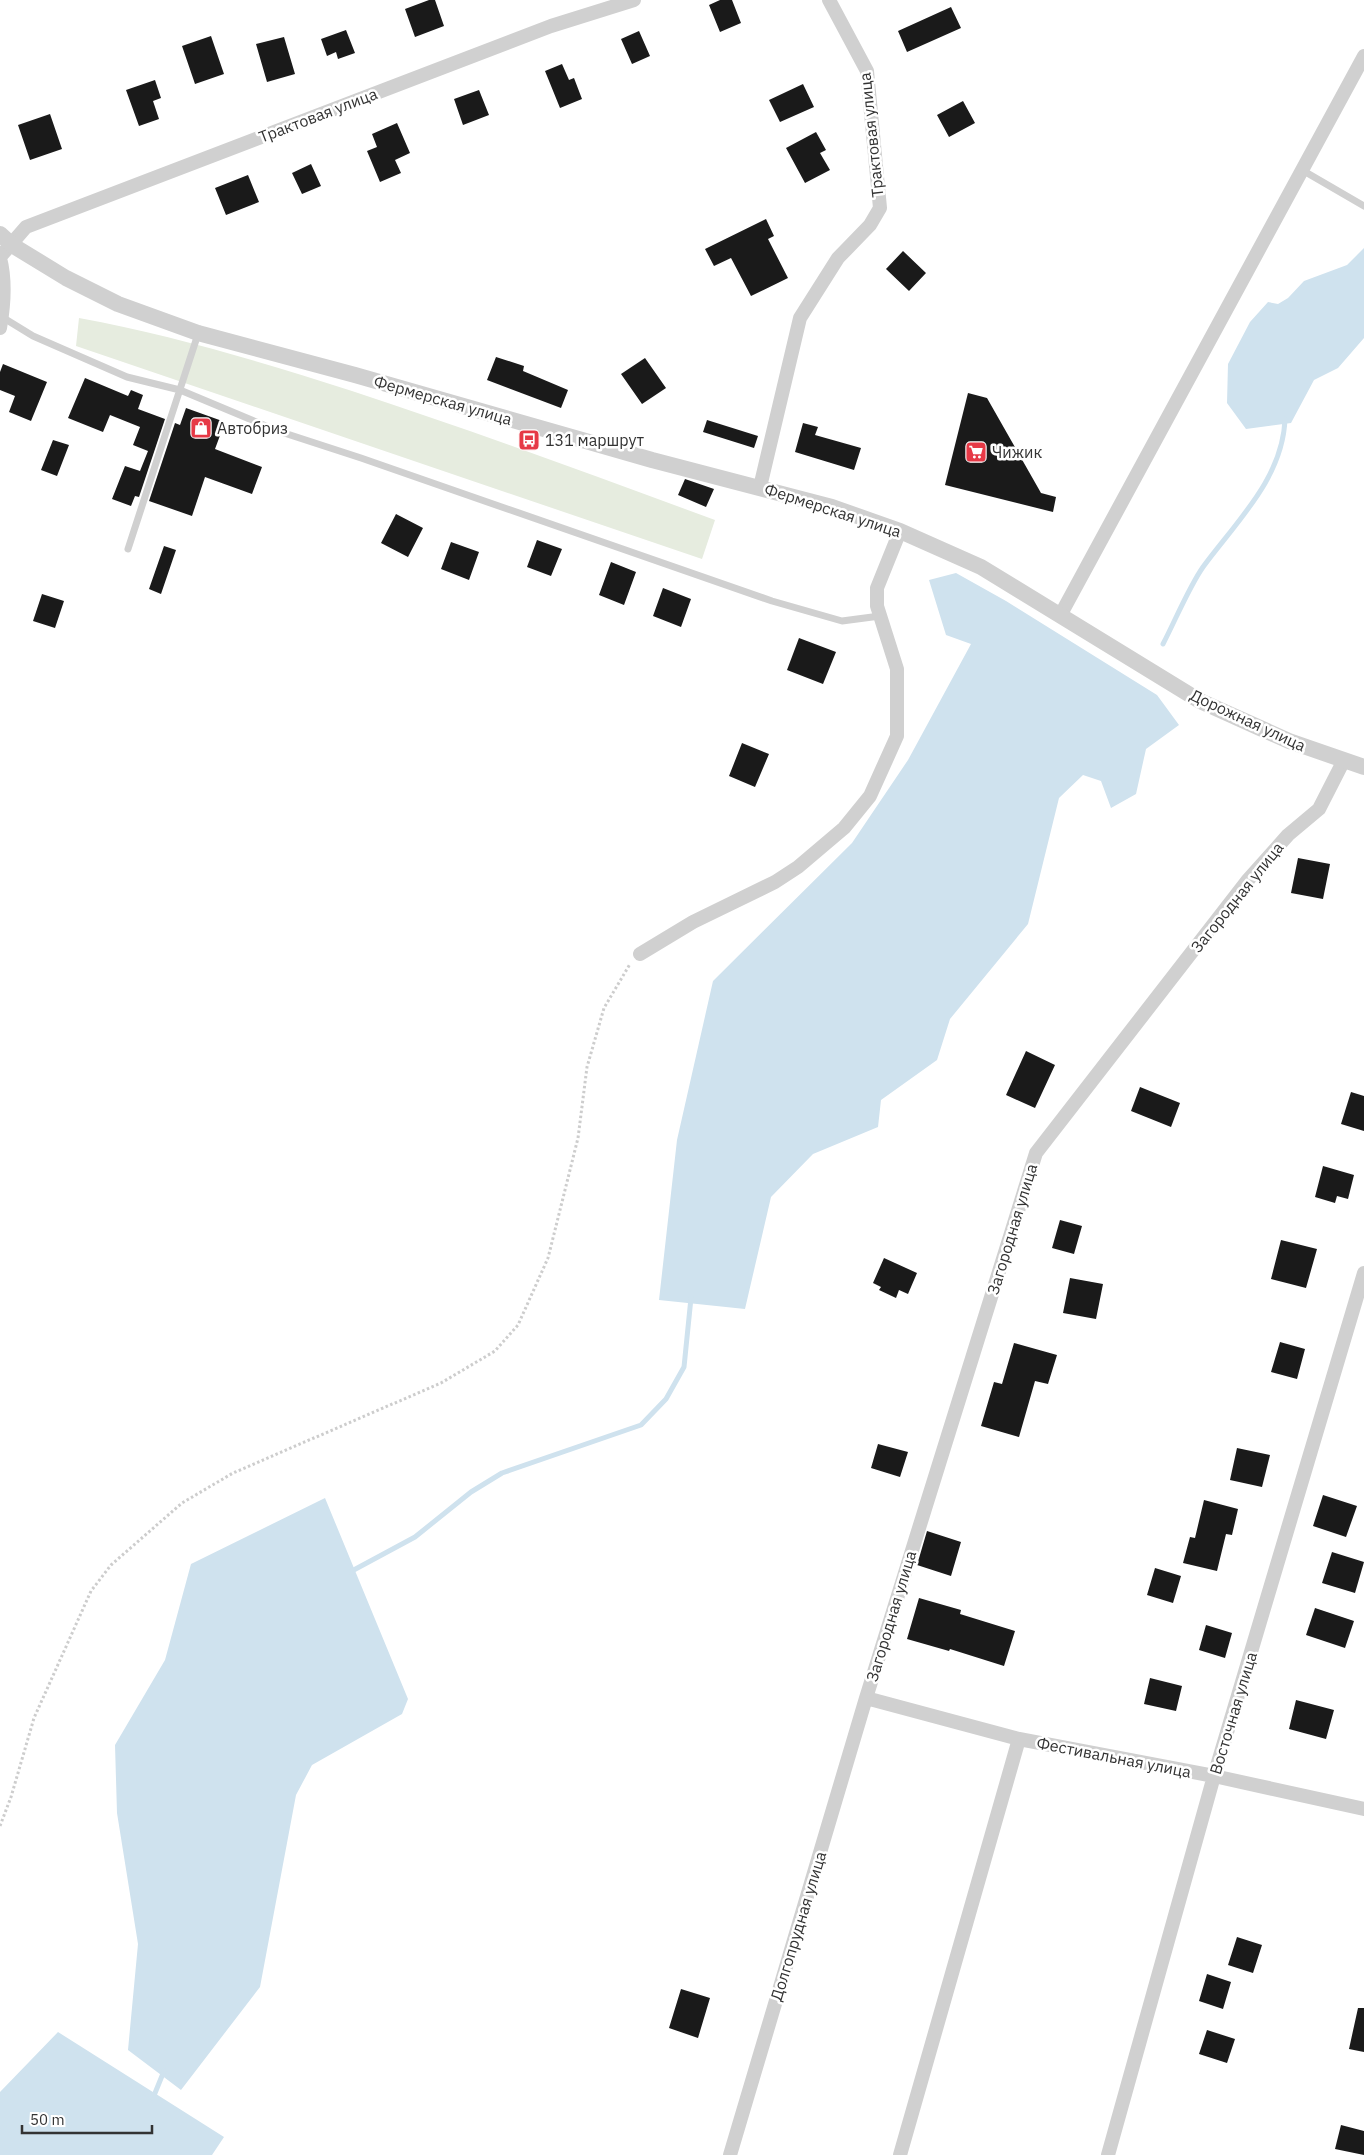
<svg xmlns="http://www.w3.org/2000/svg" width="1364" height="2155" font-family="'IBM Plex Sans',sans-serif">
<rect width="100%" height="100%" fill="#fff"/>
<!-- green -->
<path fill="#e6ecdf" d="M 79,318 C 172,335 262,362 352,391 C 474,431 595,476 715,520 L 702,559 L 76,346 Z"/>
<!-- water -->
<path fill="#cfe2ee" d="M 1364,248 L 1364,338 L 1338,368 L 1314,380 L 1291,423 L 1246,429 L 1227,403 L 1228,364 L 1250,322 L 1268,302 L 1278,304 L 1288,298 L 1304,281 L 1347,265 Z
M 956,573 L 1006,601 L 1157,695 L 1179,725 L 1146,749 L 1136,794 L 1111,808 L 1101,781 L 1083,775 L 1059,798 L 1028,924 L 950,1019 L 937,1060 L 881,1100 L 878,1127 L 813,1154 L 771,1197 L 745,1309 L 659,1300 L 677,1140 L 713,981 L 852,843 L 908,760 L 971,644 L 946,635 L 929,580 Z
M 325,1498 L 408,1699 L 402,1714 L 312,1765 L 296,1795 L 260,1987 L 181,2090 L 128,2050 L 138,1944 L 117,1813 L 115,1745 L 165,1660 L 191,1564 Z
M 58,2032 L 224,2137 L 212,2155 L 0,2155 L 0,2092 Z"/>
<g fill="none" stroke-linecap="round" stroke-linejoin="round">
<!-- stream -->
<path stroke="#cfe2ee" stroke-width="5" d="M 1163,644 C 1175,621 1189,587 1203,567 C 1236,522 1283,478 1285,419
M 350,1572 L 415,1537 L 471,1492 L 502,1473 L 641,1425 L 666,1399 L 684,1367 L 691,1298
M 153,2098 L 164,2071"/>
</g>
<!-- building -->
<path fill="#1a1a1a" d="M 429,0 L 435,0 L 444,26 L 415,37 L 405,9 Z
M 720,0 L 732,0 L 741,23 L 720,32 L 709,5 Z
M 951,7 L 961,28 L 907,52 L 898,31 Z
M 346,30 L 355,53 L 338,59 L 336,52 L 327,56 L 321,39 Z
M 639,31 L 650,56 L 632,64 L 621,39 Z
M 211,36 L 224,74 L 195,84 L 182,46 Z
M 284,37 L 295,74 L 267,82 L 256,44 Z
M 562,64 L 569,80 L 574,78 L 582,99 L 560,108 L 545,71 Z
M 155,80 L 161,98 L 153,101 L 159,119 L 139,126 L 126,90 Z
M 803,84 L 814,107 L 780,122 L 769,100 Z
M 479,90 L 489,115 L 463,125 L 454,99 Z
M 963,101 L 975,123 L 949,137 L 937,115 Z
M 50,114 L 62,149 L 30,160 L 18,125 Z
M 397,123 L 410,153 L 395,160 L 401,173 L 380,182 L 367,151 L 377,147 L 372,134 Z
M 816,132 L 826,150 L 820,153 L 830,170 L 805,183 L 786,148 Z
M 311,164 L 321,186 L 302,194 L 292,173 Z
M 248,175 L 259,202 L 226,215 L 215,188 Z
M 766,219 L 774,236 L 768,239 L 788,278 L 751,296 L 731,258 L 714,266 L 705,249 Z
M 903,251 L 926,273 L 909,291 L 886,269 Z
M 496,357 L 524,366 L 523,371 L 568,390 L 561,408 L 487,380 Z
M 645,358 L 666,388 L 642,404 L 621,374 Z
M 3,364 L 47,382 L 31,421 L 9,412 L 15,396 L 0,390 L 0,372 Z
M 85,378 L 128,396 L 131,390 L 143,395 L 138,409 L 165,419 L 139,497 L 135,496 L 131,506 L 112,499 L 125,466 L 140,471 L 148,451 L 133,445 L 140,427 L 110,415 L 103,432 L 68,418 Z
M 968,393 L 987,398 L 1041,493 L 1056,497 L 1053,512 L 945,485 Z
M 186,408 L 225,422 L 215,449 L 262,467 L 252,494 L 205,477 L 192,516 L 149,501 L 175,423 L 180,425 Z
M 707,420 L 758,436 L 754,448 L 703,432 Z
M 803,423 L 818,427 L 815,435 L 861,448 L 854,470 L 795,452 Z
M 53,440 L 69,445 L 57,476 L 41,470 Z
M 685,479 L 714,489 L 706,507 L 678,495 Z
M 396,514 L 423,528 L 408,557 L 381,543 Z
M 537,540 L 562,549 L 551,576 L 527,567 Z
M 451,542 L 479,552 L 469,580 L 441,569 Z
M 164,546 L 176,550 L 161,594 L 149,589 Z
M 611,562 L 636,572 L 624,605 L 599,595 Z
M 663,588 L 691,599 L 681,627 L 653,616 Z
M 42,594 L 64,601 L 55,628 L 33,621 Z
M 799,638 L 836,652 L 823,684 L 787,670 Z
M 742,743 L 769,754 L 755,787 L 729,776 Z
M 1298,858 L 1330,864 L 1323,899 L 1291,893 Z
M 1026,1051 L 1055,1065 L 1035,1108 L 1006,1095 Z
M 1140,1087 L 1180,1103 L 1171,1127 L 1131,1111 Z
M 1351,1092 L 1364,1096 L 1364,1131 L 1341,1124 Z
M 1323,1166 L 1354,1175 L 1348,1199 L 1337,1196 L 1335,1203 L 1315,1197 Z
M 1060,1220 L 1082,1226 L 1074,1254 L 1052,1248 Z
M 1281,1240 L 1317,1249 L 1306,1288 L 1271,1279 Z
M 884,1258 L 917,1273 L 908,1294 L 899,1290 L 896,1298 L 879,1290 L 881,1287 L 873,1283 Z
M 1070,1278 L 1103,1284 L 1096,1319 L 1063,1313 Z
M 1280,1342 L 1305,1349 L 1297,1379 L 1271,1372 Z
M 1014,1343 L 1057,1355 L 1048,1384 L 1035,1381 L 1019,1437 L 981,1426 L 994,1382 L 1002,1384 Z
M 878,1444 L 908,1452 L 900,1477 L 871,1468 Z
M 1237,1448 L 1270,1455 L 1262,1487 L 1230,1480 Z
M 1323,1495 L 1357,1506 L 1346,1537 L 1313,1526 Z
M 1204,1500 L 1238,1509 L 1232,1535 L 1226,1534 L 1217,1571 L 1183,1563 L 1190,1537 L 1195,1538 Z
M 927,1531 L 961,1542 L 951,1576 L 917,1565 Z
M 1332,1552 L 1364,1562 L 1355,1593 L 1322,1583 Z
M 1155,1568 L 1181,1576 L 1173,1603 L 1147,1595 Z
M 919,1598 L 961,1610 L 960,1614 L 1015,1631 L 1004,1666 L 950,1649 L 949,1651 L 907,1639 Z
M 1315,1608 L 1354,1621 L 1345,1648 L 1306,1635 Z
M 1206,1625 L 1232,1633 L 1225,1658 L 1199,1650 Z
M 1150,1678 L 1182,1686 L 1176,1711 L 1144,1704 Z
M 1296,1700 L 1334,1710 L 1326,1739 L 1289,1729 Z
M 1237,1937 L 1262,1945 L 1253,1973 L 1228,1965 Z
M 1207,1974 L 1231,1982 L 1223,2009 L 1199,2001 Z
M 681,1989 L 710,1998 L 698,2038 L 669,2028 Z
M 1358,2008 L 1364,2008 L 1364,2052 L 1349,2049 Z
M 1207,2030 L 1235,2039 L 1227,2063 L 1199,2054 Z
M 1341,2125 L 1364,2131 L 1364,2155 L 1335,2149 Z"/>
<g fill="none" stroke-linecap="round" stroke-linejoin="round">
<!-- path -->
<path stroke="#cdcdcd" stroke-width="3" stroke-dasharray="2.5 2.5" stroke-linecap="butt" d="M 0,1826 L 11,1797 L 34,1718 L 91,1591 L 111,1565 L 182,1503 L 233,1473 L 441,1383 L 495,1351 L 518,1325 L 548,1258 L 578,1138 L 587,1067 L 604,1008 L 630,964"/>
<!-- service -->
<path stroke="#d0d0d0" stroke-width="7" d="M 1302,170 L 1364,206
M 2,317 L 33,336 L 127,377 L 180,390 L 278,431 L 361,458 L 772,601 L 842,621 L 880,616
M 128,549 L 198,334"/>
<!-- minor -->
<path stroke="#d0d0d0" stroke-width="14" d="M 0,257 L 26,227 L 551,26 L 634,0
M 0,258 C 6,281 4,305 0,328
M 760,487 L 800,318 L 838,258 L 870,225 L 880,208 L 867,71 L 829,0
M 1061,614 L 1364,56
M 640,954 L 693,922 L 775,882 L 798,867 L 844,828 L 870,796 L 897,736 L 897,669 L 877,606 L 877,588 L 900,531
M 866,1698 L 1019,1739 L 1214,1776 L 1364,1809
M 730,2155 L 866,1698 L 1036,1153 L 1247,881 L 1288,835 L 1319,809 L 1344,760
M 900,2155 L 1019,1739
M 1108,2155 L 1214,1776 L 1364,1273"/>
<!-- tertiary -->
<path stroke="#d0d0d0" stroke-width="16" d="M 0,234 L 12,245 L 66,278 L 118,304 L 198,333 L 355,375 L 652,460 L 832,507 L 900,531 L 981,567 L 1200,701 L 1289,741 L 1364,767"/>
</g>
<!-- icons -->
<defs>
<g id="shop-square" transform="scale(1.125)"><rect x="-9" y="-9" width="18" height="18" rx="4" fill="#e63946" stroke="#fff"/><path d="M-5-2.5h2.3a2.7 3.5 0 0 1 5.4 0H5L5.5 6h-11ZM-1.5-2.5h3a1.5 2.3 0 0 0-3 0Z" fill="#fff"/></g>
<g id="bus-square" transform="scale(1.125)"><rect x="-9" y="-9" width="18" height="18" rx="4" fill="#e63946" stroke="#fff"/><path d="M-5-6H5V4H4V6H2V4H-2V6H-4V4H-5ZM-3.5-4V0h7V-4ZM-3.5 1.2v1.5H-2V1.2ZM2 1.2v1.5H3.5V1.2Z" fill="#fff"/></g>
<g id="supermarket-square" transform="scale(1.125)"><rect x="-9" y="-9" width="18" height="18" rx="4" fill="#e63946" stroke="#fff"/><path d="M-6-5.5h2.5l.6 2H6L4.5 2H-2.5L-4.4-4H-6ZM-1.5 3.2a1.3 1.3 0 1 0 .1 0ZM3 3.2a1.3 1.3 0 1 0 .1 0Z" fill="#fff"/></g>
</defs>
<g fill-rule="evenodd">
<use href="#shop-square" x="201" y="428"/>
<use href="#bus-square" x="529" y="440"/>
<use href="#supermarket-square" x="976" y="452"/>
</g>
<g text-anchor="middle" stroke-width="5" stroke-linejoin="round" paint-order="stroke">
<!-- street labels -->
<g font-size="16" fill="#333" stroke="#fff">
<text transform="translate(318 115) rotate(-21)" y="6">Трактовая улица</text>
<text transform="translate(871 135) rotate(-96)" y="6">Трактовая улица</text>
<text transform="translate(443 400) rotate(16)" y="6">Фермерская улица</text>
<text transform="translate(833 510) rotate(18)" y="6">Фермерская улица</text>
<text transform="translate(1248 720) rotate(25)" y="6">Дорожная улица</text>
<text transform="translate(1237 897) rotate(-51)" y="6">Загородная улица</text>
<text transform="translate(1012 1229) rotate(-73)" y="6">Загородная улица</text>
<text transform="translate(891 1616) rotate(-73)" y="6">Загородная улица</text>
<text transform="translate(1233 1713) rotate(-73)" y="6">Восточная улица</text>
<text transform="translate(1114 1757) rotate(11)" y="6">Фестивальная улица</text>
<text transform="translate(798 1926) rotate(-73)" y="6">Долгопрудная улица</text>
</g>
<!-- poi labels -->
<g font-size="16" fill="#333" stroke="#fff" text-anchor="start">
<text x="217" y="434">Автобриз</text>
<text x="545" y="446">131 маршрут</text>
<text x="992" y="458">Чижик</text>
</g>
</g>
<!-- scale -->
<path d="M22 2125v8h130v-8" fill="none" stroke="#333333" stroke-width="2.5"/>
<text x="30" y="2125" font-size="15" fill="#333333" stroke="#ffffff" stroke-width="4" paint-order="stroke">50 m</text>
</svg>
